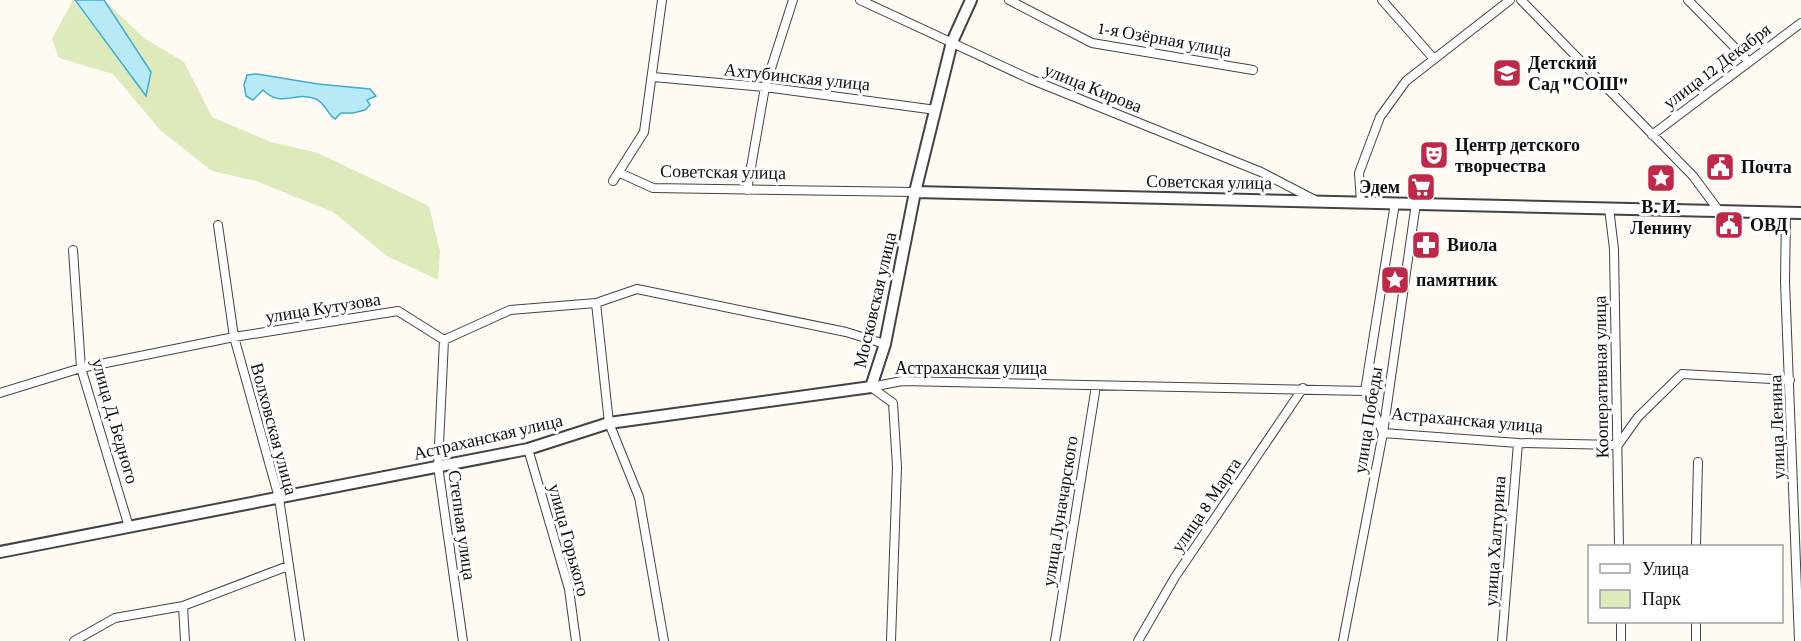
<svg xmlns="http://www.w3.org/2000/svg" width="1801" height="641" font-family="'Crimson Pro',serif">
<rect width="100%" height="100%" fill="#fffbf3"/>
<!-- green -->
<path fill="#dceabc" d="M 73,0 L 146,95 L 151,72 L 104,0 L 144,38 L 184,62 L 212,117 L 271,142 L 318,153 L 429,206 L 440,251 L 438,280 L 387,256 L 333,212 L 256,181 L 212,171 L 161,131 L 113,74 L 59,58 L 52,39 Z"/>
<!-- water -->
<path fill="#b8e9f6" stroke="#40accd" stroke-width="1.5" d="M 75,0 L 104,0 L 151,72 L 146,96 Z
M 257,74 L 318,84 L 370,89 L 376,96 L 367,100 L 370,105 L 365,110 L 353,113 L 341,113 L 335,119 C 328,115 325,103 316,99 C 295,90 282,109 263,90 L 253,100 L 246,96 L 244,85 L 247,75 Z"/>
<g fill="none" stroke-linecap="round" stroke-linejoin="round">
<!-- minor casing -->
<g stroke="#434343" stroke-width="10">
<path id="minor" d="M 860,0 L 1030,79 L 1261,172 L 1315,200
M 1009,0 L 1092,43 L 1253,70
M 1382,0 L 1434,59
M 1521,0 L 1693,176 L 1719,211
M 1688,0 L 1748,61
M 653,77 L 765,87 L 936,110
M 1652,135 L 1801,23
M 620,173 L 653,188 L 915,192
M 613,181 L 644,132 L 662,0
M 747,190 L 765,87 L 793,0
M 1361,202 L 1359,173 L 1380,117 L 1406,81 L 1510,0
M 1609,208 L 1614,249 L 1619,546
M 1786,212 L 1785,282 L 1799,641
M 218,225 L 234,337 L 279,498 L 300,641
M 73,250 L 81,368 L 129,527
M 596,303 L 609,423 L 639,497 L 664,641
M 444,340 L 438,466 L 463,641
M 871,387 L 902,381 L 1365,391 L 1383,433 L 1518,443 L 1618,445 L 1638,417 L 1682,374 L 1790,380
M 871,387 L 893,403 L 897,467 L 891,641
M 1365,391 L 1395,203
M 0,393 L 81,368 L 234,337 L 398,311 L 444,340 L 510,310 L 596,303 L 637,289 L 846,332 L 885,344
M 528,449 L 569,589 L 576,641
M 1696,546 L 1698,462
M 183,606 L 185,641
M 1621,622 L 1621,641
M 1696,622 L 1696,641
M 74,641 L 115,618 L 183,606 L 288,566
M 1055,641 L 1096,386
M 1138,641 L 1175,577 L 1303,388
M 1343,641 L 1383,433 L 1416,203
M 1502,641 L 1518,443"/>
</g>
<!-- tertiary casing -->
<g stroke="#434343" stroke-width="14">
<path id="tertiary" d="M 915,192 L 1801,213
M 0,552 L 528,449 L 609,423 L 871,387 L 885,344 L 915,192 L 952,42 L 971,0"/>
</g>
<!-- minor -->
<use href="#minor" stroke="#fff" stroke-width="8"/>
<!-- tertiary -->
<use href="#tertiary" stroke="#fff" stroke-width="10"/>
</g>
<!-- icons -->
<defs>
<g id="school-square" transform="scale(1.5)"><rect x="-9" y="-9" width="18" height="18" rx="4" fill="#c02848" stroke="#fff"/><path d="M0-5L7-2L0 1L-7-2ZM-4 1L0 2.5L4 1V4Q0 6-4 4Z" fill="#fff"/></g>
<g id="theatre-square" transform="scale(1.5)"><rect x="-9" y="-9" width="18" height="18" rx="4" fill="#c02848" stroke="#fff"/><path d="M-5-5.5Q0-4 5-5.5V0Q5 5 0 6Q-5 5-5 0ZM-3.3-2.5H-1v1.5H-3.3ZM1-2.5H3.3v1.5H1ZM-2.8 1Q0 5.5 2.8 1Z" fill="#fff"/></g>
<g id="civic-square" transform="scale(1.5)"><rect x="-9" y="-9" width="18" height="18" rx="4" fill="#c02848" stroke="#fff"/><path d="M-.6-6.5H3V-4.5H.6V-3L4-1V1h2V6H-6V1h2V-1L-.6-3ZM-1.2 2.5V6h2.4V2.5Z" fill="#fff"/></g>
<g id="sight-square" transform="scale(1.5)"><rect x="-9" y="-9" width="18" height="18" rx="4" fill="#c02848" stroke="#fff"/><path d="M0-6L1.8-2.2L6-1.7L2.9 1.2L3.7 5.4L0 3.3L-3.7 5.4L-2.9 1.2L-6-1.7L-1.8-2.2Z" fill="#fff"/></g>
<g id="supermarket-square" transform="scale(1.5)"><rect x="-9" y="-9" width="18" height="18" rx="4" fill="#c02848" stroke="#fff"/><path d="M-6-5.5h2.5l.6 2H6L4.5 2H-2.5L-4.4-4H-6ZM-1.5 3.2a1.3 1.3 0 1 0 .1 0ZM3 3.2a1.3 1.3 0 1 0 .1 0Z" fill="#fff"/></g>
<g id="pharmacy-square" transform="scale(1.5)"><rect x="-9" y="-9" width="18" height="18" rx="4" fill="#c02848" stroke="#fff"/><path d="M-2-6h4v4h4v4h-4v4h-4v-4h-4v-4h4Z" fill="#fff"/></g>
</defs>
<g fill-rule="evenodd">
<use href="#school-square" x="1507" y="73"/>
<use href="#theatre-square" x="1434" y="155"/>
<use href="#civic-square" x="1720" y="167"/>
<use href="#sight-square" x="1661" y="178"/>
<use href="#supermarket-square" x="1421" y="187"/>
<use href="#civic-square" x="1729" y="225"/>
<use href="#pharmacy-square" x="1426" y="245"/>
<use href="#sight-square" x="1395" y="280"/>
</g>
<g text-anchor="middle" stroke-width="6" stroke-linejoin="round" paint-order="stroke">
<!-- street labels -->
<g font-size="18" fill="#101010" stroke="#fff">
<text transform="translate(1165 39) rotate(10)" y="6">1-я Озёрная улица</text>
<text transform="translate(1717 66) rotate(-37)" y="6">улица 12 Декабря</text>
<text transform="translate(797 77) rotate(6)" y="6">Ахтубинская улица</text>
<text transform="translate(1093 88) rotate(22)" y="6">улица Кирова</text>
<text transform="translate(723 172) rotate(1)" y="6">Советская улица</text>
<text transform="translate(1209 182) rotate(1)" y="6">Советская улица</text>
<text transform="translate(875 300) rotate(-77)" y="6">Московская улица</text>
<text transform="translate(323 308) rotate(-9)" y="6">улица Кутузова</text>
<text x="971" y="374">Астраханская улица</text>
<text transform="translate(1601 377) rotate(-91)" y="6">Кооперативная улица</text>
<text transform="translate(1368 420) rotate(-81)" y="6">улица Победы</text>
<text transform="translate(1467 420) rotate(5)" y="6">Астраханская улица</text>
<text transform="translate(115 421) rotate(74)" y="6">улица Д. Бедного</text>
<text transform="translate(1777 427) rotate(-92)" y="6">улица Ленина</text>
<text transform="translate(274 429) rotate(75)" y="6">Волховская улица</text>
<text transform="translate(488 437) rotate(-13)" y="6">Астраханская улица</text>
<text transform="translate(1206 505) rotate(-56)" y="6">улица 8 Марта</text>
<text transform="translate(1060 511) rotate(-81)" y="6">улица Луначарского</text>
<text transform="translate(462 525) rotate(82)" y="6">Степная улица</text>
<text transform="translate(569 540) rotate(75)" y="6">улица Горького</text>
<text transform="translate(1495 541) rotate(-86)" y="6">улица Халтурина</text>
</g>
<!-- poi labels -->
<g font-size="18" font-weight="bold" fill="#101010" stroke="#fff" text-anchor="start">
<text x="1528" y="69">Детский<tspan x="1528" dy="21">Сад "СОШ"</tspan></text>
<text x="1455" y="151">Центр детского<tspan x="1455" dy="21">творчества</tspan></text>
<text x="1741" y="173">Почта</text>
<text x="1400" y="193" text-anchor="end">Эдем</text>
<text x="1661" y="213" text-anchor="middle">В. И.<tspan x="1661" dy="21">Ленину</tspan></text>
<text x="1750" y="231">ОВД</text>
<text x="1447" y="251">Виола</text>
<text x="1416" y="286">памятник</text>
</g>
</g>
<!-- legend -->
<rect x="1588" y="545" width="195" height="78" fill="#ffffff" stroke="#9f9f9f" stroke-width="1.5"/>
<rect x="1600" y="564" width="30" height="9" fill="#ffffff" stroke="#9f9f9f" stroke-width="1.5"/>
<text x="1642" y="575" font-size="18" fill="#101010">Улица</text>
<rect x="1600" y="590" width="30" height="18" fill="#dceabc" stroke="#9f9f9f" stroke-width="1.5"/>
<text x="1642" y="605" font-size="18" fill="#101010">Парк</text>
</svg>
